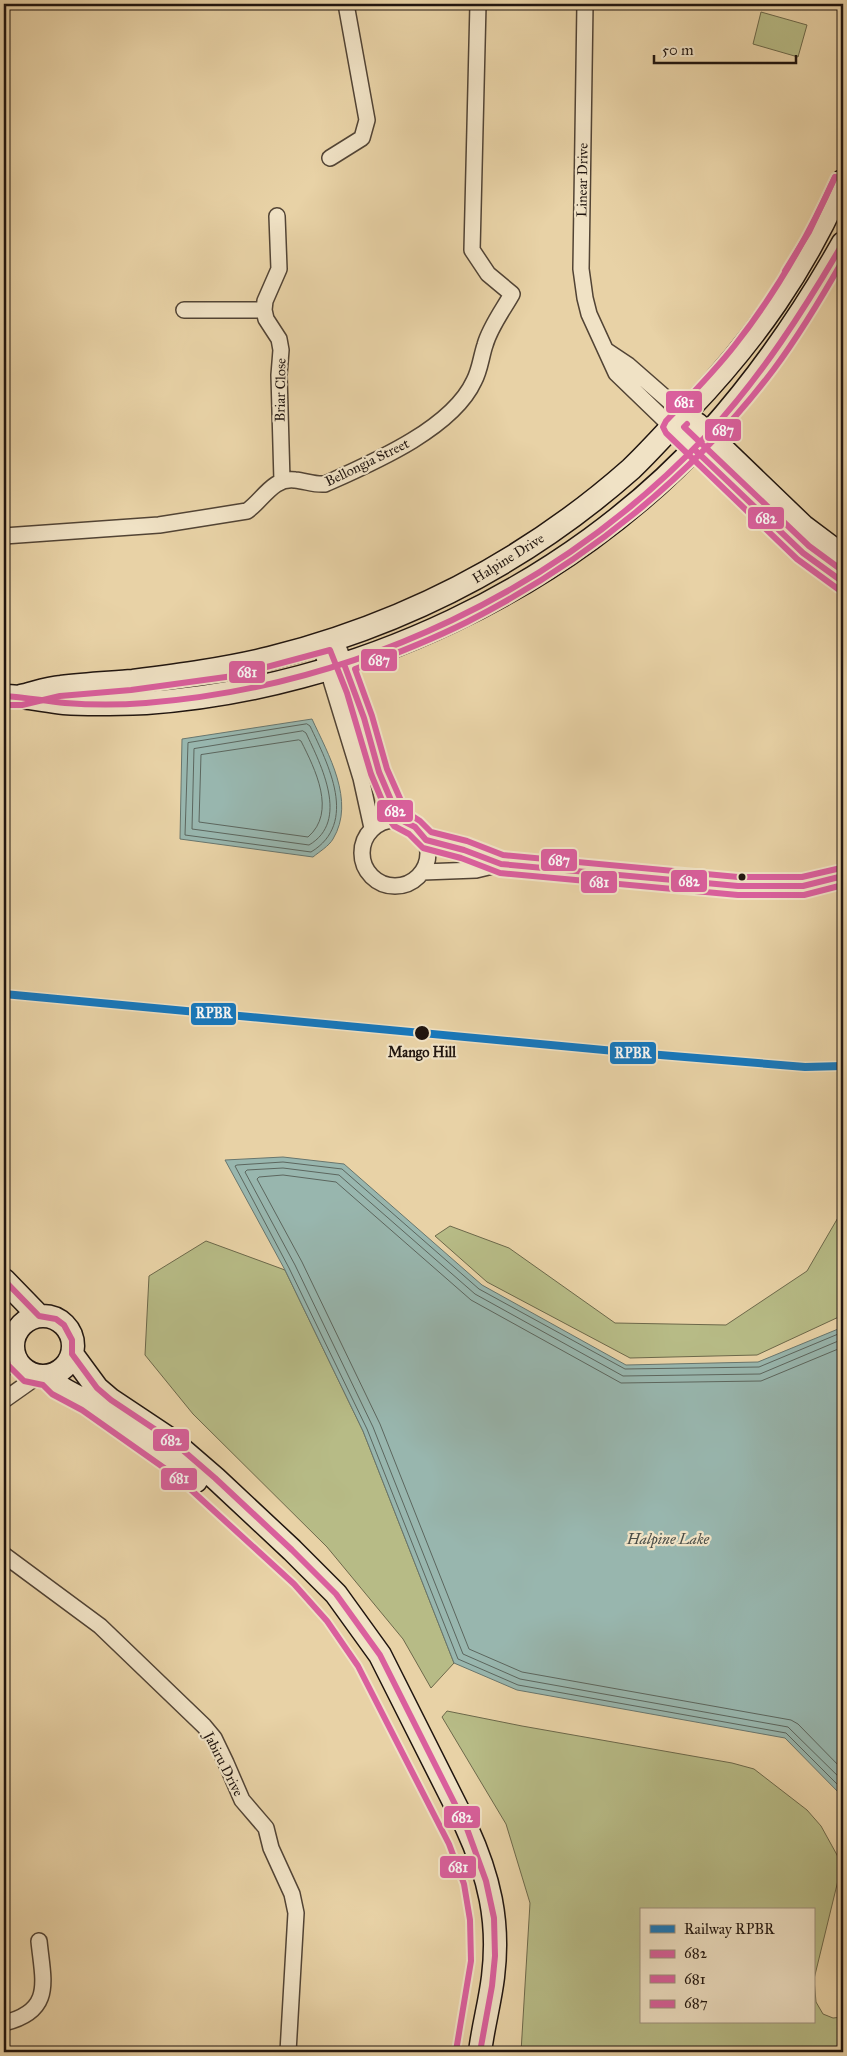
<svg xmlns="http://www.w3.org/2000/svg" width="847" height="2056" font-family="'IM FELL Great Primer',serif">
<rect width="100%" height="100%" fill="#e8d2a6"/>
<filter id="stains"><feTurbulence type="fractalNoise" baseFrequency=".004" numOctaves="4"/><feColorMatrix values="0 0 0 0 .2 0 0 0 0 .09 0 0 0 0 .02 0 0 0 .5 -.17"/></filter>
<radialGradient id="worn" r=".72"><stop offset=".6" stop-color="#630" stop-opacity="0"/><stop offset="1" stop-color="#630" stop-opacity=".3"/></radialGradient>
<!-- green -->
<path fill="#b7bb86" stroke="#6c684a" fill-rule="evenodd" d="M 761,12 L 807,25 L 798,57 L 753,44 Z
M 843,1209 L 843,1315 L 757,1355 L 630,1358 L 487,1282 L 435,1236 L 450,1226 L 509,1248 L 615,1323 L 726,1325 L 807,1271 Z
M 206,1241 L 285,1270 L 363,1431 L 454,1663 L 431,1688 L 403,1639 L 327,1547 L 193,1414 L 145,1355 L 149,1276 Z
M 447,1711 L 522,1726 L 732,1763 L 754,1769 L 807,1810 L 821,1826 L 842,1864 L 814,1979 L 816,2002 L 823,2014 L 833,2018 L 843,2017 L 843,2052 L 521,2052 L 530,1903 L 506,1824 L 442,1717 ZM 641,1910 L 813,1910 L 813,2022 L 641,2022 Z"/>
<!-- water -->
<path fill="#98b6ae" stroke="#68766e" d="M 312,719 C 328,754 356,801 333,839 C 329,846 319,852 313,857 L 180,839 L 182,739 Z
M 283,1157 L 344,1164 L 482,1285 L 626,1365 L 758,1362 L 843,1327 L 843,1797 L 785,1738 L 517,1690 L 454,1663 L 363,1431 L 285,1270 L 225,1160 Z"/>
<g fill="none" stroke-linecap="round" stroke-linejoin="round">
<!-- shore -->
<path stroke="#5c665e" stroke-width="1" d="M 307,724 L 310,726 C 328,764 359,823 311,852 L 185,835 L 188,743 Z
M 303,731 L 306,733 C 321,765 350,821 309,845 L 192,829 L 194,749 Z
M 299,740 L 301,741 C 315,769 337,812 308,837 L 199,822 L 201,755 Z
M 843,1332 L 759,1367 L 625,1369 L 479,1289 L 342,1169 L 283,1162 L 237,1165 L 235,1166 L 289,1268 L 367,1429 L 458,1659 L 518,1685 L 786,1733 L 843,1790
M 843,1339 L 760,1374 L 623,1376 L 475,1294 L 339,1175 L 283,1168 L 247,1170 L 245,1172 L 295,1265 L 373,1427 L 463,1654 L 520,1679 L 788,1727 L 843,1781
M 843,1347 L 761,1381 L 621,1383 L 471,1300 L 336,1182 L 283,1175 L 259,1177 L 257,1179 L 302,1262 L 380,1424 L 469,1649 L 522,1672 L 791,1720 L 798,1724 L 843,1770"/>
<!-- street casing -->
<g stroke="#524435" stroke-width="18">
<path id="street" d="M 585,4 L 581,269 L 585,298 L 589,314 L 616,373 L 672,427
M 330,158 L 362,138 L 367,120 L 346,4
M 277,216 L 279,269 L 265,301 L 264,310 L 266,319 L 279,339 L 281,350 L 279,375 L 282,481
M 184,310 L 264,310
M 607,351 L 628,365 L 684,414
M 4,536 L 159,525 L 247,511 C 263,500 273,477 295,480 C 306,481 314,485 325,484 C 372,463 452,429 474,381 C 480,370 481,357 485,345 C 490,327 503,310 512,294 L 488,274 L 472,250 L 478,4
M 335,639 L 355,690 L 379,772 L 399,819
M 320,644 L 361,778 L 372,828
M362 853a33 33 0 1 1 66 0a33 33 0 1 1-66 0Z
M 426,840 C 452,845 476,853 501,864
M 423,872 L 476,870 L 501,864 L 738,886 L 803,886 L 843,876
M 4,1369 L 13,1353
M 4,1400 L 38,1376
M 4,1555 L 100,1626 L 204,1726 L 214,1738 L 226,1763 L 242,1800 L 266,1828 L 271,1848 L 292,1894 L 296,1913 L 288,2052
M 4,2023 C 54,2011 43,1981 39,1941"/>
</g>
<!-- secondary casing -->
<g stroke="#20150f" stroke-width="25">
<path id="secondary" d="M 697,424 L 803,526 L 843,556
M 684,439 L 803,553 L 843,582
M 4,696 C 24,696 44,701 64,703 C 89,705 121,704 146,703 C 352,689 569,588 708,434 C 761,375 804,312 843,243
M 21,696 C 34,693 47,688 61,687 C 85,684 109,683 133,681 C 179,675 225,669 270,658 C 404,624 527,561 631,469 C 651,450 669,429 688,410 C 755,340 804,270 843,181
M 4,1280 L 39,1316
M13 1346a30 30 0 1 1 60 0a30 30 0 1 1-60 0Z
M 72,1354 L 97,1388 L 111,1400 L 171,1440 L 215,1478 L 292,1550 L 336,1594 L 380,1655 L 466,1826 C 489,1876 500,1921 493,1977 C 490,2002 483,2027 480,2052
M 47,1377 C 59,1389 74,1394 89,1403 C 126,1428 163,1453 196,1481"/>
</g>
<!-- street -->
<use href="#street" stroke="#f0e2c5" stroke-width="15"/>
<!-- secondary -->
<use href="#secondary" stroke="#f0e2c5" stroke-width="22"/>
<!-- bus-1 casing -->
<g stroke="#f0e2c5" stroke-width="10">
<path id="bus-1" d="M 694,449 L 803,553 L 843,582
M 344,664 L 364,718 L 379,772 L 399,819 L 415,827 L 426,840 L 464,850 L 501,864 L 738,886 L 803,886 L 843,876
M 4,696 C 24,697 44,701 65,703 C 91,705 120,705 146,703 C 358,686 562,589 708,434 C 761,377 804,310 843,243
M 4,1280 L 39,1316 L 56,1319 L 64,1325 L 72,1340 L 72,1354 L 97,1388 L 111,1400 L 171,1440 L 215,1478 L 292,1550 L 336,1594 L 380,1655 L 466,1826 L 486,1881 L 494,1918 L 495,1956 L 492,1986 L 480,2052"/>
</g>
<!-- bus-2 casing -->
<g stroke="#f0e2c5" stroke-width="10">
<path id="bus-2" d="M 835,177 C 808,237 776,293 735,345 C 714,372 690,396 666,421 L 663,427 L 666,433 L 797,559 L 838,589
M 4,705 L 22,705 L 60,696 L 131,690 L 233,676 L 330,650 L 347,693 L 371,774 L 391,822 L 394,826 L 409,834 L 423,848 L 461,858 L 500,873 L 738,895 L 804,895 L 843,885
M 4,1349 L 8,1365 L 24,1381 L 43,1385 L 52,1394 L 82,1410 L 177,1477 L 294,1584 L 327,1621 L 358,1666 L 449,1844 L 464,1884 L 470,1920 L 471,1961 L 456,2051"/>
</g>
<!-- bus-3 casing -->
<g stroke="#f0e2c5" stroke-width="10">
<path id="bus-3" d="M 785,271 L 809,232 L 835,177
M 687,424 L 684,427 L 809,546 L 843,571
M 841,868 L 802,877 L 738,877 L 503,855 L 467,841 L 431,832 L 420,821 L 406,812 L 387,769 L 372,716 L 355,669 C 393,655 431,640 467,622 C 587,561 693,476 774,369 C 800,334 822,297 843,260"/>
</g>
<!-- bus-1 -->
<use href="#bus-1" stroke="#da5f9d" stroke-width="6"/>
<!-- bus-2 -->
<use href="#bus-2" stroke="#da5f9d" stroke-width="6"/>
<!-- bus-3 -->
<use href="#bus-3" stroke="#da5f9d" stroke-width="6"/>
<!-- rail-1 casing -->
<g stroke="#f0e2c5" stroke-width="11">
<path id="rail-1" d="M 4,994 L 636,1053 L 805,1067 L 843,1066"/>
</g>
<!-- rail-1 -->
<use href="#rail-1" stroke="#1578be" stroke-width="8"/>
</g>
<!-- markers -->
<g fill="#20150f" stroke="#f0e2c5" stroke-width="2">
<circle cx="742" cy="877" r="4.5"/>
<circle cx="422" cy="1033" r="8"/>
</g>
<g text-anchor="middle" stroke-width="4.5" stroke-linejoin="round" paint-order="stroke">
<!-- street labels -->
<g font-size="14" fill="#20150f" stroke="#f0e2c5">
<text transform="translate(582 180) rotate(-89)" y="5">Linear Drive</text>
<text transform="translate(280 390) rotate(-89)" y="5">Briar Close</text>
<text transform="translate(367 462) rotate(-26)" y="5">Bellongia Street</text>
<text transform="translate(508 558) rotate(-32)" y="5">Halpine Drive</text>
<text transform="translate(224 1764) rotate(63)" y="5">Jabiru Drive</text>
</g>
<!-- stop labels -->
<g font-size="14" font-weight="bold" fill="#20150f" stroke="#f0e2c5">
<text x="422" y="1057">Mango Hill</text>
</g>
<!-- water labels -->
<g font-size="15" font-style="italic" fill="#4a4d47" stroke="#f0e2c5">
<text x="668" y="1544">Halpine Lake</text>
</g>
</g>
<g stroke="#f0e2c5" stroke-width="2">
<rect x="665" y="390" width="38" height="24" rx="5" fill="#da5f9d"/>
<rect x="704" y="418" width="38" height="24" rx="5" fill="#da5f9d"/>
<rect x="747" y="506" width="38" height="24" rx="5" fill="#da5f9d"/>
<rect x="360" y="648" width="38" height="24" rx="5" fill="#da5f9d"/>
<rect x="228" y="660" width="38" height="24" rx="5" fill="#da5f9d"/>
<rect x="376" y="799" width="38" height="24" rx="5" fill="#da5f9d"/>
<rect x="540" y="848" width="38" height="24" rx="5" fill="#da5f9d"/>
<rect x="670" y="869" width="38" height="24" rx="5" fill="#da5f9d"/>
<rect x="580" y="870" width="38" height="24" rx="5" fill="#da5f9d"/>
<rect x="190" y="1002" width="47" height="24" rx="5" fill="#1578be"/>
<rect x="609" y="1041" width="48" height="24" rx="5" fill="#1578be"/>
<rect x="152" y="1428" width="38" height="24" rx="5" fill="#da5f9d"/>
<rect x="160" y="1467" width="38" height="24" rx="5" fill="#da5f9d"/>
<rect x="443" y="1805" width="38" height="24" rx="5" fill="#da5f9d"/>
<rect x="439" y="1855" width="38" height="24" rx="5" fill="#da5f9d"/>
</g>
<g font-size="14" text-anchor="middle" font-weight="bold" fill="#fff">
<text x="684" y="407">681</text>
<text x="723" y="435">687</text>
<text x="766" y="523">682</text>
<text x="379" y="665">687</text>
<text x="247" y="677">681</text>
<text x="395" y="816">682</text>
<text x="559" y="865">687</text>
<text x="689" y="886">682</text>
<text x="599" y="887">681</text>
<text x="214" y="1018">RPBR</text>
<text x="633" y="1058">RPBR</text>
<text x="171" y="1445">682</text>
<text x="179" y="1483">681</text>
<text x="462" y="1822">682</text>
<text x="458" y="1872">681</text>
</g>
<!-- margin -->
<rect width="847" height="2056" fill="none" stroke="#e8d2a6" stroke-width="20"/>
<rect x="5" y="5" width="837" height="2046" fill="none" stroke="#20150f" stroke-width="2.5"/>
<rect x="10" y="10" width="827" height="2036" fill="none" stroke="#20150f"/>
<!-- legend -->
<rect x="640" y="1908" width="175" height="115" fill="#f0e2c5" stroke="#9d907c"/>
<rect x="650" y="1925" width="25" height="8" fill="#1578be" stroke="#9d907c"/>
<text x="684" y="1934" font-size="15" fill="#20150f">Railway RPBR</text>
<rect x="650" y="1950" width="25" height="8" fill="#da5f9d" stroke="#9d907c"/>
<text x="684" y="1958" font-size="15" fill="#20150f">682</text>
<rect x="650" y="1975" width="25" height="8" fill="#da5f9d" stroke="#9d907c"/>
<text x="684" y="1984" font-size="15" fill="#20150f">681</text>
<rect x="650" y="2000" width="25" height="8" fill="#da5f9d" stroke="#9d907c"/>
<text x="684" y="2008" font-size="15" fill="#20150f">687</text>
<!-- scale -->
<path d="M654 55v8h142v-8" fill="none" stroke="#20150f" stroke-width="2.5"/>
<text x="662" y="55" font-size="15" fill="#20150f" stroke="#f0e2c5" stroke-width="4" paint-order="stroke">50 m</text>
<rect width="100%" height="100%" filter="url(#stains)"/>
<rect width="100%" height="100%" fill="url(#worn)"/>
</svg>
